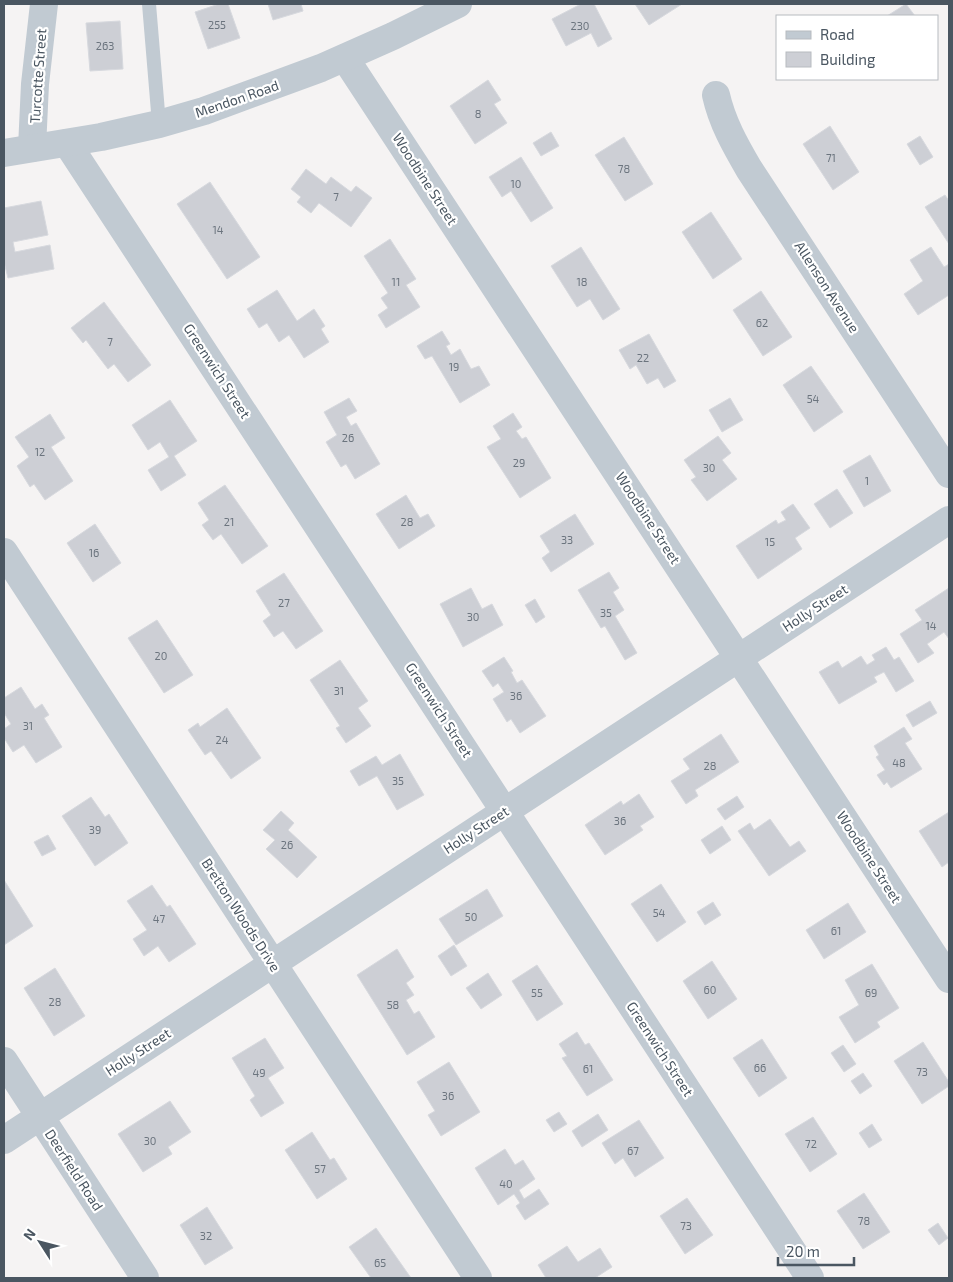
<svg xmlns="http://www.w3.org/2000/svg" width="953" height="1282" font-family="'Exo 2',sans-serif">
<rect width="100%" height="100%" fill="#f5f3f3"/>
<!-- building -->
<path fill="#cdcfd5" stroke="#d7d9de" d="M 219,4 L 228,4 L 240,38 L 208,49 L 195,12 Z
M 268,4 L 301,4 L 303,11 L 273,20 Z
M 581,4 L 594,4 L 612,39 L 598,47 L 591,33 L 566,46 L 552,19 Z
M 635,4 L 682,4 L 649,25 Z
M 906,4 L 915,16 L 887,16 Z
M 120,21 L 123,69 L 90,71 L 86,23 Z
M 488,80 L 501,100 L 494,104 L 507,123 L 475,144 L 450,106 Z
M 830,126 L 859,172 L 833,190 L 803,144 Z
M 551,132 L 559,146 L 541,156 L 533,143 Z
M 920,136 L 933,157 L 920,165 L 907,144 Z
M 624,137 L 653,184 L 625,201 L 595,155 Z
M 521,157 L 553,208 L 531,222 L 511,191 L 502,197 L 489,177 Z
M 306,169 L 326,184 L 331,177 L 351,192 L 356,186 L 372,198 L 351,227 L 319,203 L 311,213 L 297,202 L 301,197 L 291,189 Z
M 210,182 L 260,257 L 227,279 L 177,204 Z
M 945,195 L 949,201 L 949,244 L 925,207 Z
M 41,201 L 48,235 L 13,242 L 15,252 L 50,245 L 54,269 L 8,278 L 4,262 L 4,208 Z
M 711,212 L 742,259 L 713,279 L 682,232 Z
M 390,239 L 416,279 L 406,285 L 420,307 L 386,328 L 378,315 L 388,308 L 381,298 L 388,293 L 364,256 Z
M 581,247 L 620,309 L 603,320 L 590,299 L 577,307 L 551,266 Z
M 931,247 L 944,267 L 949,264 L 949,295 L 918,315 L 904,294 L 923,281 L 910,260 Z
M 277,290 L 297,321 L 314,309 L 325,326 L 321,329 L 329,342 L 304,358 L 289,335 L 279,342 L 267,323 L 259,328 L 247,309 Z
M 761,291 L 792,337 L 763,356 L 733,310 Z
M 104,302 L 151,365 L 128,382 L 114,364 L 108,369 L 86,340 L 83,343 L 71,328 Z
M 442,331 L 450,344 L 446,346 L 451,355 L 460,349 L 471,369 L 479,366 L 490,385 L 460,403 L 432,356 L 425,359 L 417,346 Z
M 649,334 L 676,381 L 664,388 L 658,378 L 647,384 L 636,365 L 630,369 L 619,350 Z
M 811,366 L 843,412 L 814,432 L 783,385 Z
M 349,398 L 357,411 L 346,417 L 351,426 L 356,423 L 380,464 L 355,479 L 346,464 L 341,467 L 326,442 L 337,435 L 324,412 Z
M 730,398 L 743,420 L 722,432 L 709,410 Z
M 170,400 L 197,441 L 174,456 L 186,475 L 161,491 L 148,470 L 169,457 L 160,442 L 148,450 L 132,425 Z
M 513,413 L 522,427 L 516,431 L 522,439 L 526,437 L 551,478 L 520,498 L 487,447 L 501,439 L 493,426 Z
M 50,414 L 65,438 L 51,447 L 73,481 L 45,500 L 34,484 L 30,487 L 17,466 L 29,457 L 15,437 Z
M 718,436 L 731,453 L 722,460 L 737,479 L 707,501 L 691,480 L 696,477 L 684,460 Z
M 870,455 L 891,491 L 864,507 L 843,471 Z
M 225,485 L 268,546 L 242,564 L 221,534 L 213,540 L 202,525 L 209,520 L 198,503 Z
M 837,489 L 853,513 L 830,528 L 814,504 Z
M 406,495 L 420,518 L 428,514 L 435,526 L 399,549 L 376,514 Z
M 793,504 L 810,528 L 795,538 L 802,549 L 758,579 L 736,546 L 776,520 L 778,524 L 786,520 L 781,512 Z
M 575,514 L 594,544 L 551,572 L 542,558 L 550,552 L 540,536 Z
M 95,524 L 121,563 L 93,582 L 67,543 Z
M 609,572 L 619,588 L 613,592 L 624,610 L 615,616 L 637,653 L 625,660 L 605,626 L 601,628 L 578,590 Z
M 284,573 L 323,631 L 296,649 L 283,631 L 274,637 L 263,621 L 271,615 L 256,591 Z
M 471,588 L 482,609 L 492,604 L 503,625 L 463,647 L 440,604 Z
M 949,588 L 949,639 L 944,632 L 927,644 L 934,653 L 918,663 L 900,634 L 922,620 L 915,610 Z
M 535,599 L 545,617 L 536,623 L 525,605 Z
M 157,620 L 193,675 L 164,693 L 128,638 Z
M 886,647 L 894,660 L 899,657 L 914,681 L 896,692 L 884,672 L 874,677 L 877,682 L 839,704 L 819,672 L 838,661 L 842,668 L 861,656 L 867,665 L 875,660 L 872,655 Z
M 504,657 L 513,671 L 511,672 L 517,683 L 522,680 L 546,716 L 520,733 L 511,719 L 507,722 L 493,699 L 504,692 L 498,683 L 493,687 L 482,671 Z
M 340,660 L 368,701 L 358,708 L 371,726 L 346,743 L 336,728 L 340,726 L 310,680 Z
M 21,687 L 35,709 L 42,704 L 49,715 L 44,718 L 62,747 L 36,763 L 24,745 L 13,752 L 4,738 L 4,729 L 11,724 L 4,713 L 4,698 Z
M 930,701 L 937,713 L 913,727 L 906,715 Z
M 227,708 L 261,758 L 231,779 L 211,751 L 205,755 L 188,730 L 198,723 L 200,727 Z
M 904,727 L 912,739 L 905,743 L 922,769 L 891,788 L 887,782 L 884,785 L 877,775 L 885,770 L 876,757 L 879,755 L 874,746 Z
M 721,734 L 739,762 L 695,790 L 698,796 L 686,804 L 671,781 L 690,769 L 683,759 Z
M 400,754 L 424,795 L 397,810 L 377,776 L 359,786 L 350,771 L 376,756 L 382,765 Z
M 639,794 L 654,817 L 640,826 L 643,830 L 605,855 L 585,825 L 621,801 L 623,805 Z
M 737,796 L 744,807 L 725,820 L 717,809 Z
M 91,797 L 105,817 L 109,814 L 128,843 L 95,866 L 62,816 Z
M 281,811 L 294,823 L 288,830 L 317,857 L 297,878 L 266,849 L 275,840 L 263,830 Z
M 949,812 L 949,862 L 942,867 L 919,831 Z
M 770,819 L 790,847 L 799,841 L 806,851 L 769,876 L 738,831 L 750,823 L 754,830 Z
M 722,826 L 731,840 L 710,854 L 701,840 Z
M 48,835 L 56,849 L 42,856 L 34,842 Z
M 4,880 L 33,926 L 4,945 Z
M 661,884 L 686,922 L 657,942 L 631,904 Z
M 152,885 L 167,907 L 170,905 L 196,944 L 169,962 L 158,946 L 144,956 L 133,939 L 147,930 L 127,901 Z
M 487,889 L 503,916 L 456,945 L 439,919 Z
M 713,902 L 721,915 L 705,925 L 697,912 Z
M 848,903 L 866,932 L 824,959 L 806,930 Z
M 454,945 L 467,966 L 451,976 L 438,956 Z
M 397,949 L 414,977 L 406,983 L 414,995 L 406,1000 L 414,1014 L 419,1011 L 435,1037 L 407,1055 L 357,975 Z
M 712,961 L 737,999 L 708,1019 L 683,981 Z
M 872,964 L 899,1008 L 877,1022 L 880,1027 L 855,1043 L 839,1017 L 859,1005 L 845,980 Z
M 537,965 L 563,1004 L 537,1021 L 512,981 Z
M 55,968 L 85,1016 L 54,1036 L 24,988 Z
M 488,973 L 502,995 L 481,1009 L 466,988 Z
M 577,1032 L 585,1045 L 589,1043 L 613,1080 L 587,1096 L 562,1058 L 567,1056 L 559,1044 Z
M 265,1038 L 284,1068 L 268,1078 L 284,1103 L 261,1117 L 250,1100 L 255,1096 L 232,1058 Z
M 762,1039 L 787,1078 L 759,1097 L 733,1058 Z
M 923,1042 L 949,1082 L 949,1086 L 922,1104 L 894,1061 Z
M 843,1045 L 856,1064 L 844,1072 L 831,1053 Z
M 449,1062 L 480,1112 L 441,1136 L 428,1115 L 435,1111 L 417,1082 Z
M 863,1073 L 872,1086 L 860,1094 L 851,1081 Z
M 170,1101 L 191,1132 L 168,1147 L 172,1154 L 143,1172 L 118,1134 Z
M 559,1112 L 567,1124 L 554,1132 L 546,1120 Z
M 598,1114 L 608,1130 L 582,1147 L 572,1131 Z
M 813,1117 L 837,1154 L 810,1172 L 785,1134 Z
M 639,1120 L 664,1158 L 635,1177 L 623,1158 L 615,1164 L 602,1143 Z
M 872,1124 L 882,1140 L 869,1148 L 859,1133 Z
M 312,1132 L 330,1160 L 334,1158 L 347,1179 L 317,1199 L 285,1150 Z
M 505,1149 L 515,1165 L 523,1160 L 535,1179 L 519,1190 L 524,1199 L 539,1189 L 549,1204 L 525,1220 L 516,1206 L 520,1203 L 514,1194 L 498,1205 L 475,1168 Z
M 864,1193 L 890,1232 L 863,1249 L 837,1211 Z
M 687,1198 L 713,1235 L 685,1254 L 660,1216 Z
M 207,1207 L 233,1248 L 205,1265 L 180,1225 Z
M 938,1223 L 948,1238 L 939,1245 L 928,1230 Z
M 376,1228 L 411,1278 L 371,1278 L 349,1247 Z
M 567,1246 L 578,1262 L 600,1248 L 612,1267 L 595,1278 L 546,1278 L 538,1265 Z"/>
<g fill="none" stroke-linecap="round" stroke-linejoin="round">
<!-- service -->
<path stroke="#c1cad2" stroke-width="14" d="M 149,4 L 159,124"/>
<!-- minor -->
<path stroke="#c1cad2" stroke-width="28" d="M 345,58 L 949,979
M 716,95 C 722,122 735,145 749,169 L 949,474
M 67,143 L 810,1278
M 32,148 L 35,84 L 44,4
M 4,552 L 478,1278
M 4,1061 L 145,1278
M 4,1140 L 949,520"/>
<!-- tertiary -->
<path stroke="#c1cad2" stroke-width="28" d="M 4,153 L 101,137 L 132,130 L 159,124 L 204,111 L 321,68 L 393,36 L 458,4"/>
</g>
<g text-anchor="middle" stroke-width="4.5" stroke-linejoin="round" paint-order="stroke">
<!-- number labels -->
<g font-size="11" fill="#6b747e">
<text x="217" y="29">255</text>
<text x="580" y="30">230</text>
<text x="105" y="50">263</text>
<text x="478" y="118">8</text>
<text x="831" y="162">71</text>
<text x="624" y="173">78</text>
<text x="516" y="188">10</text>
<text x="336" y="201">7</text>
<text x="218" y="234">14</text>
<text x="396" y="286">11</text>
<text x="582" y="286">18</text>
<text x="762" y="327">62</text>
<text x="110" y="346">7</text>
<text x="643" y="362">22</text>
<text x="454" y="371">19</text>
<text x="813" y="403">54</text>
<text x="348" y="442">26</text>
<text x="40" y="456">12</text>
<text x="519" y="467">29</text>
<text x="709" y="472">30</text>
<text x="867" y="485">1</text>
<text x="229" y="526">21</text>
<text x="407" y="526">28</text>
<text x="567" y="544">33</text>
<text x="770" y="546">15</text>
<text x="94" y="557">16</text>
<text x="284" y="607">27</text>
<text x="606" y="617">35</text>
<text x="473" y="621">30</text>
<text x="931" y="630">14</text>
<text x="161" y="660">20</text>
<text x="339" y="695">31</text>
<text x="516" y="700">36</text>
<text x="28" y="730">31</text>
<text x="222" y="744">24</text>
<text x="899" y="767">48</text>
<text x="710" y="770">28</text>
<text x="398" y="785">35</text>
<text x="620" y="825">36</text>
<text x="95" y="834">39</text>
<text x="287" y="849">26</text>
<text x="659" y="917">54</text>
<text x="471" y="921">50</text>
<text x="159" y="923">47</text>
<text x="836" y="935">61</text>
<text x="710" y="994">60</text>
<text x="537" y="997">55</text>
<text x="871" y="997">69</text>
<text x="55" y="1006">28</text>
<text x="393" y="1009">58</text>
<text x="760" y="1072">66</text>
<text x="588" y="1073">61</text>
<text x="922" y="1076">73</text>
<text x="259" y="1077">49</text>
<text x="448" y="1100">36</text>
<text x="150" y="1145">30</text>
<text x="811" y="1148">72</text>
<text x="633" y="1155">67</text>
<text x="320" y="1173">57</text>
<text x="506" y="1188">40</text>
<text x="864" y="1225">78</text>
<text x="686" y="1230">73</text>
<text x="206" y="1240">32</text>
<text x="380" y="1267">65</text>
</g>
<!-- street labels -->
<g font-size="14" fill="#4a5661" stroke="#fff">
<text transform="translate(38 76) rotate(-86)" y="5">Turcotte Street</text>
<text transform="translate(237 99) rotate(-19)" y="5">Mendon Road</text>
<text transform="translate(425 179) rotate(57)" y="5">Woodbine Street</text>
<text transform="translate(827 287) rotate(57)" y="5">Allenson Avenue</text>
<text transform="translate(217 371) rotate(57)" y="5">Greenwich Street</text>
<text transform="translate(648 518) rotate(57)" y="5">Woodbine Street</text>
<text transform="translate(815 608) rotate(-33)" y="5">Holly Street</text>
<text transform="translate(439 710) rotate(57)" y="5">Greenwich Street</text>
<text transform="translate(476 830) rotate(-33)" y="5">Holly Street</text>
<text transform="translate(869 857) rotate(57)" y="5">Woodbine Street</text>
<text transform="translate(241 915) rotate(57)" y="5">Bretton Woods Drive</text>
<text transform="translate(660 1049) rotate(57)" y="5">Greenwich Street</text>
<text transform="translate(138 1052) rotate(-33)" y="5">Holly Street</text>
<text transform="translate(74 1170) rotate(57)" y="5">Deerfield Road</text>
</g>
</g>
<!-- border -->
<rect width="953" height="1282" fill="none" stroke="#4a5661" stroke-width="10"/>
<!-- legend -->
<rect x="776" y="15" width="162" height="65" fill="#ffffff" stroke="#b7bbc0"/>
<rect x="786" y="31" width="25" height="8" fill="#c1cad2" stroke="#b7bbc0"/>
<text x="820" y="40" font-size="15" fill="#4a5661">Road</text>
<rect x="786" y="52" width="25" height="15" fill="#cdcfd5" stroke="#b7bbc0"/>
<text x="820" y="65" font-size="15" fill="#4a5661">Building</text>
<!-- north arrow -->
<g transform="translate(40 1242) rotate(306)" stroke="#ffffff" stroke-width="4" paint-order="stroke">
<path d="M0-4L9 19L0 12L-9 19Z" fill="#4a5661"/>
<text y="-8" font-size="14" font-weight="bold" text-anchor="middle" fill="#4a5661">N</text>
</g>
<!-- scale -->
<path d="M778 1257v8h76v-8" fill="none" stroke="#4a5661" stroke-width="2.5"/>
<text x="786" y="1257" font-size="15" fill="#4a5661" stroke="#ffffff" stroke-width="4" paint-order="stroke">20 m</text>
</svg>
